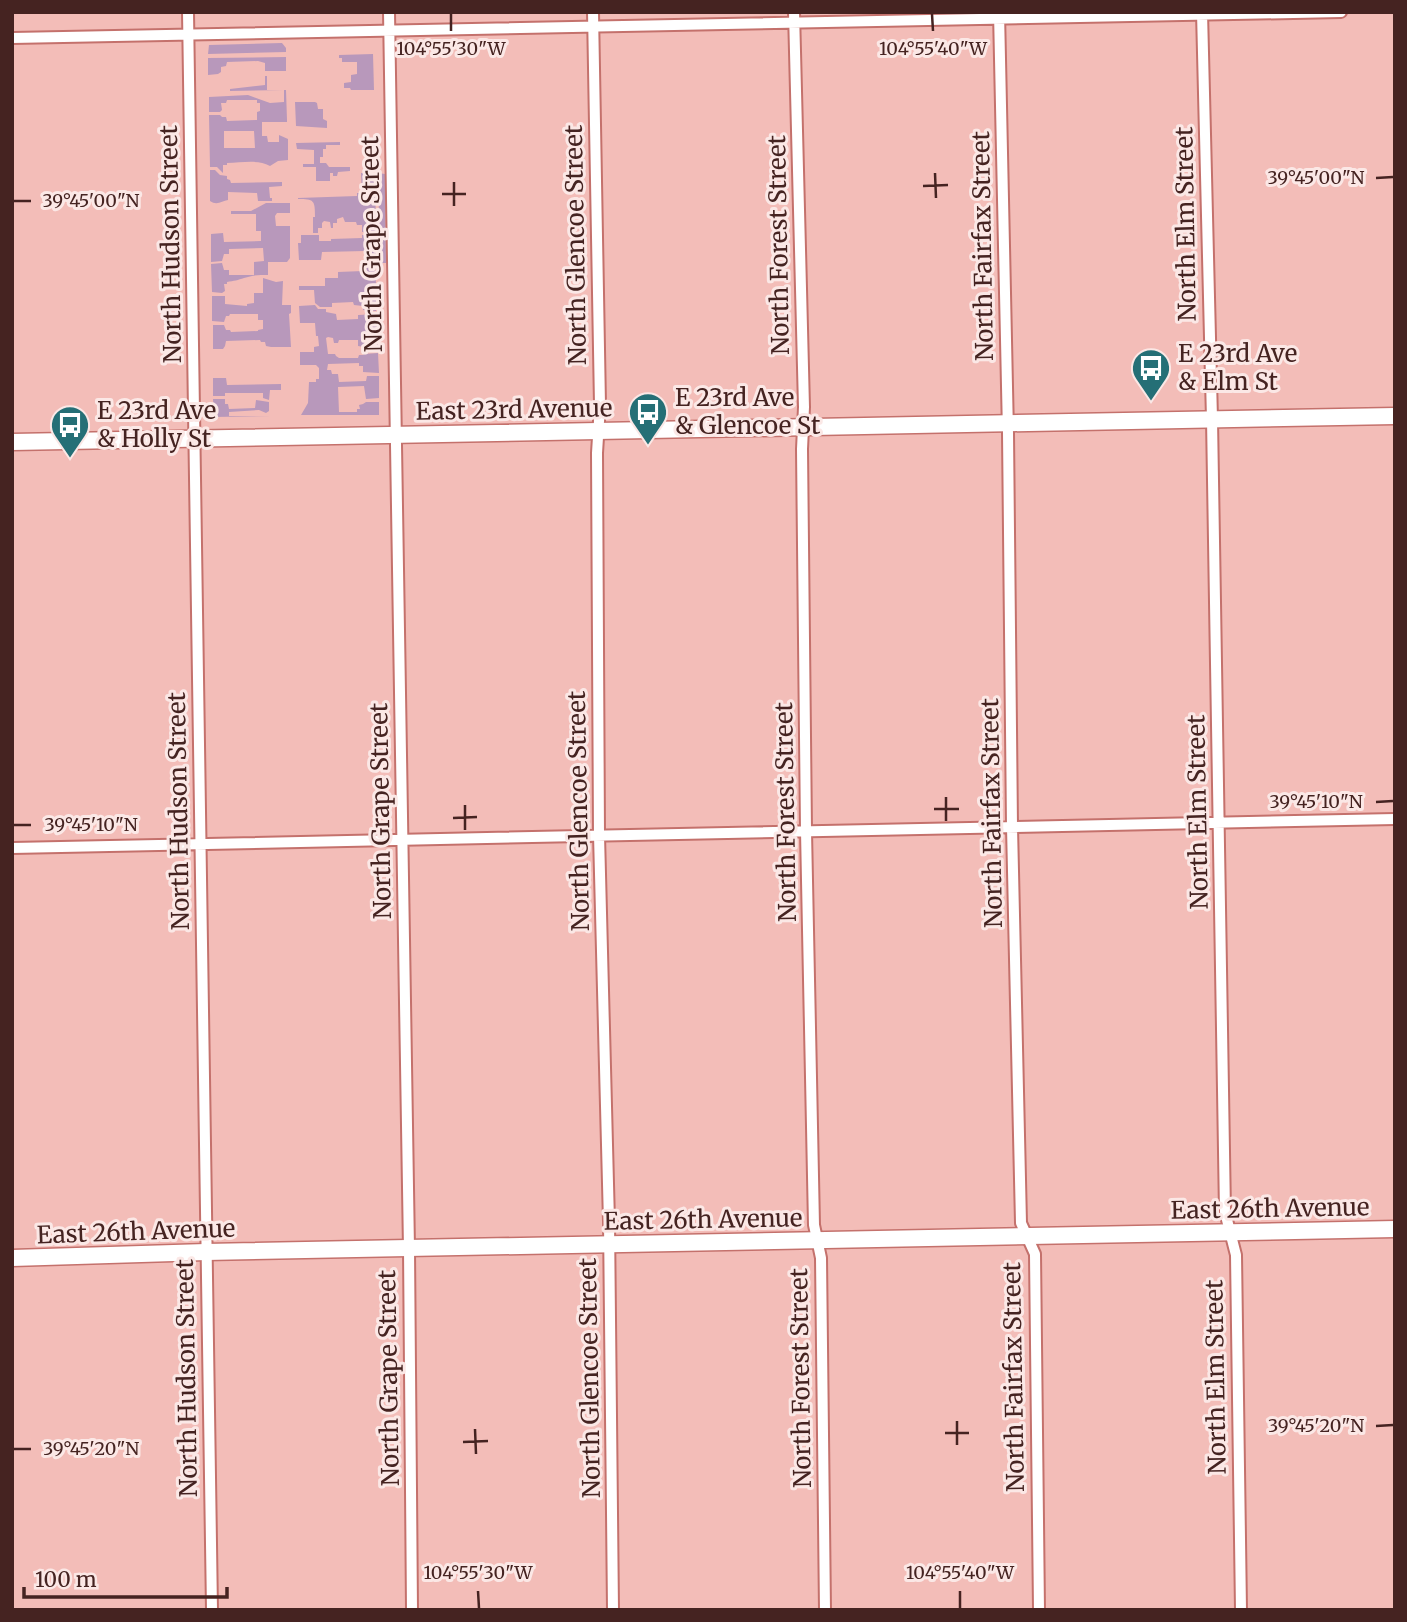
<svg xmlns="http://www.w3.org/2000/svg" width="1407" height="1622" font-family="Merriweather,serif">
<rect width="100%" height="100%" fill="#f3bdb8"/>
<!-- green -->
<path fill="#b898bb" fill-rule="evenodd" d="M 282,43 L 286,48 L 286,52 L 208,54 L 209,45 Z
M 373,54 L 374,90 L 351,90 L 350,88 L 344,88 L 344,83 L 351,82 L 351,75 L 357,74 L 357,62 L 342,62 L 342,58 L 339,58 L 339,55 Z
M 286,57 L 286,71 L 265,71 L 265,63 L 258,61 L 227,62 L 226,66 L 221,67 L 221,72 L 218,74 L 208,75 L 208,58 Z
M 265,76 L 267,76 L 267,90 L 286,90 L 287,120 L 287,122 L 262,122 L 262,136 L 267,136 L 268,142 L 279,142 L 279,135 L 288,139 L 288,160 L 278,161 L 270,166 C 257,159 242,163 227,163 L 227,165 L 223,165 L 223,173 L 217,167 L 210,167 L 209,115 L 220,115 L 222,117 L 226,117 L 227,121 L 257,120 L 257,112 L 260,111 L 260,103 L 257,103 L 257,100 L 227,100 L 226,103 L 221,103 L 222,110 L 220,112 L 209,112 L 209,97 L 248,95 L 270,103 L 284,102 L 284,90 L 230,91 L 230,89 L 265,85 ZM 224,131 L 254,131 L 255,148 L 224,148 Z
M 295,102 L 315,102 L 317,103 L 318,109 L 323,109 L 323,119 L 327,121 L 327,128 L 296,126 Z
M 340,142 L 340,145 L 326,145 L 326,149 L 323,149 L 323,157 L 320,157 L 320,163 L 326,163 L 329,167 L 350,167 L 350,171 L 338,172 L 337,176 L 333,176 L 333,173 L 330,173 L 330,181 L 316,181 L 316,167 L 303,167 L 303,164 L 314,164 L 314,150 L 297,149 L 296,143 Z
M 210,170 L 215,170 L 220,175 L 227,176 L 227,179 L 230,180 L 231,183 L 282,182 L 282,186 L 269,187 L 270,198 L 272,198 L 272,201 L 258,201 L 257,193 L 228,192 L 228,200 C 222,201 217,206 210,201 Z
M 361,173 L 375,173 L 376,232 L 362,232 L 362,225 L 357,225 L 356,222 L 345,222 L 343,217 L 337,219 L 337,223 L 333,223 L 333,228 L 331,228 L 330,222 L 324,221 L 322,223 L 322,228 L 318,228 L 318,233 L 313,233 L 313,217 L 315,217 C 315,200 314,199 298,199 L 298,198 L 357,196 L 357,193 L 362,193 Z
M 378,173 L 385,174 L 386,263 L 380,263 Z
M 266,203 L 290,203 L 290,213 L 277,213 L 275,216 L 276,226 L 290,226 L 290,258 L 287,262 L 268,262 L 268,275 C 260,275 252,275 244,278 C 238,280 234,281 227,282 L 227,284 L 224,284 L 225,291 L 222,293 L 212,292 L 211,264 L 222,263 L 224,270 L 229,270 L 229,275 L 254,275 L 254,262 L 264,261 L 263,248 L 229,249 L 229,254 L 224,254 L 222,261 L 211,262 L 211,234 L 223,233 L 224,242 L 261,241 L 261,231 L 256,231 L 256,214 L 231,214 L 231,211 L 251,211 Z
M 376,234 L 377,262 L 369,262 L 366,259 L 365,251 L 322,252 L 321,260 L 299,260 L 298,243 L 301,243 L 301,235 L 319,235 L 319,241 L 331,241 L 331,239 L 362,238 L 362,235 Z
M 367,266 L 375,266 L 376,284 L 377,285 L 376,311 L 363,310 L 363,306 L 354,305 L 353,302 L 332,303 L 332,307 L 320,307 L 315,303 L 314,290 L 299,290 L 299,286 L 325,286 L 325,278 L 338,278 L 338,272 L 363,271 Z
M 263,278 L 276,282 L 283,281 L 282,305 L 291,305 L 291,313 L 289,314 L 291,347 L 271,347 L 266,346 L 265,342 L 261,342 L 260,340 L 226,341 L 225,346 L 223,349 L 213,349 L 213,325 L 224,325 L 226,330 L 230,330 L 231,332 L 258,331 L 258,330 L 263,329 L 263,320 L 258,320 L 258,314 L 230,314 L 229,316 L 226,316 L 224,322 L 212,321 L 212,296 L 225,296 L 225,304 L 247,306 L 247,304 L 254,303 L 254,293 L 263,293 Z
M 315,305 L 318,309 L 326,309 L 326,312 L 336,314 L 337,320 L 358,319 L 358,315 L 378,314 L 378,351 L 364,351 L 364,347 L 358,346 L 358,340 L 339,340 L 338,343 L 334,343 L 333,338 L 328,337 L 326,338 L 328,354 L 335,354 L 336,356 L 339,358 L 358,358 L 359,355 L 363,355 L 364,354 L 378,353 L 379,373 L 363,372 L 363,366 L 359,366 L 359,363 L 328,364 L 327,370 L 331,370 L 332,374 L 338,374 L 339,382 L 366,381 L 367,376 L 379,376 L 379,398 L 366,399 L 364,386 L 338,387 L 339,412 L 357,412 L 357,409 L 360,409 L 359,405 L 363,404 L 366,402 L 379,402 L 379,415 L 301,415 L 308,403 L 309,382 L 316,382 L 316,379 L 319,379 L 319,368 L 316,365 L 300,365 L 300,352 L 314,352 L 314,347 L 319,346 L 318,336 L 316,336 L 315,323 L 300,323 L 299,306 Z
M 213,378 L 226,378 L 227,385 L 281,384 L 281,390 L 270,390 L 269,400 L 263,398 L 263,393 L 225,393 L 225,396 L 213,396 Z
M 213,399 L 225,399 L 225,404 L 228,404 L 229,409 L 255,408 L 256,400 L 269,402 L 269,411 L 266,413 L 259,410 L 229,412 L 229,416 L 271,416 L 214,417 Z"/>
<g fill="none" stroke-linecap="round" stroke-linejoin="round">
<!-- street casing -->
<g stroke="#c4716c" stroke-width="14">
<path id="street" d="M 188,12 L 212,1610
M 389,12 L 409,1249 L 412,1610
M 593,12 L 600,405 L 597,453 L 599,835 L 609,1222 L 613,1610
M 794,12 L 804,407 L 802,449 L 806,831 L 814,1225 L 821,1258 L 825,1610
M 999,12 L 1008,433 L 1012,827 L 1021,1223 L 1035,1254 L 1039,1610
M 1202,12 L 1212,419 L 1225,1212 L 1236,1255 L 1241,1610
M 12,38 L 1341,12
M 12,848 L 1395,819"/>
</g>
<!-- secondary casing -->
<g stroke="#c4716c" stroke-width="19">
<path id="secondary" d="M 12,442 L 1395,416
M 12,1258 L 206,1252 L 1395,1229"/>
</g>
<!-- street -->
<use href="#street" stroke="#fff" stroke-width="10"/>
<!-- secondary -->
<use href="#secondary" stroke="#fff" stroke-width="16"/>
</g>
<!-- ticks -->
<path fill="none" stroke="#452321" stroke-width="2.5" d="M 451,14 L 451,31M 932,14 L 933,31M 935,173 L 936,198M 1376,178 L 1393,177M 454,182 L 454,206M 923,186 L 948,185M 442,194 L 466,194M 14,201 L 31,201M 946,797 L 946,821M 1376,802 L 1393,801M 465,805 L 465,830M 934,809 L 959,809M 453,818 L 477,817M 14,825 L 31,825M 957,1421 L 957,1445M 1376,1426 L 1393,1425M 475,1429 L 476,1454M 945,1433 L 969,1433M 463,1442 L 488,1441M 14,1449 L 31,1449M 478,1591 L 479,1608M 960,1591 L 960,1608"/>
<!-- icons -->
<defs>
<g id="bus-pin" transform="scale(2.0125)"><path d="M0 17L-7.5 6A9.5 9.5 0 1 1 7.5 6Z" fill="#256f76" stroke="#fbe8e6"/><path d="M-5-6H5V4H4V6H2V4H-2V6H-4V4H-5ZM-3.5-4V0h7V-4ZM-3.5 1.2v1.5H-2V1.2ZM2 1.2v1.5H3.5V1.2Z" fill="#fff"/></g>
</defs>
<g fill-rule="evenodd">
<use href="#bus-pin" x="1151" y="368"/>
<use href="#bus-pin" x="648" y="412"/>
<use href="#bus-pin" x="70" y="425"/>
</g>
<g text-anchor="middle" stroke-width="6" stroke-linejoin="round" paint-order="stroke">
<!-- street labels -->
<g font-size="24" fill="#452321" stroke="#fbe8e6">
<text transform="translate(1186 224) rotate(-91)" y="8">North Elm Street</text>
<text transform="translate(171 244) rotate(-91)" y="8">North Hudson Street</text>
<text transform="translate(372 244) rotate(-91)" y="8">North Grape Street</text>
<text transform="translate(576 245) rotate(-91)" y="8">North Glencoe Street</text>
<text transform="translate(779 245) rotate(-91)" y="8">North Forest Street</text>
<text transform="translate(983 246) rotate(-91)" y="8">North Fairfax Street</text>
<text transform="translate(514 410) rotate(-1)" y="8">East 23rd Avenue</text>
<text transform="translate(179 811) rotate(-91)" y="8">North Hudson Street</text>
<text transform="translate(381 811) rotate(-91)" y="8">North Grape Street</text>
<text transform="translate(579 811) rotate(-91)" y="8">North Glencoe Street</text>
<text transform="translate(786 812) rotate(-91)" y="8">North Forest Street</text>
<text transform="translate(1198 812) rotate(-91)" y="8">North Elm Street</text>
<text transform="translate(992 813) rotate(-91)" y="8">North Fairfax Street</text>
<text transform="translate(1270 1209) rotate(-1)" y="8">East 26th Avenue</text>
<text transform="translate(703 1220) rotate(-1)" y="8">East 26th Avenue</text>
<text transform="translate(136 1232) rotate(-2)" y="8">East 26th Avenue</text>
<text transform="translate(1014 1377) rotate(-91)" y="8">North Fairfax Street</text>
<text transform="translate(1216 1377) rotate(-91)" y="8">North Elm Street</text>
<text transform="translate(187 1378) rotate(-91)" y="8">North Hudson Street</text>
<text transform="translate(389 1378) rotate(-91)" y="8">North Grape Street</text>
<text transform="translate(590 1378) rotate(-91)" y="8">North Glencoe Street</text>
<text transform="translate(801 1378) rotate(-91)" y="8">North Forest Street</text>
</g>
<!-- poi labels -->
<g font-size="24" fill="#452321" stroke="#fbe8e6" text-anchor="start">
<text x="1178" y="362">E 23rd Ave<tspan x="1178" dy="28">&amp; Elm St</tspan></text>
<text x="675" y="406">E 23rd Ave<tspan x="675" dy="28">&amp; Glencoe St</tspan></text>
<text x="97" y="419">E 23rd Ave<tspan x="97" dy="28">&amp; Holly St</tspan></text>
</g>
</g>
<g font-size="18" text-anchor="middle" fill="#452321" stroke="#fbe8e6" stroke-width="6" stroke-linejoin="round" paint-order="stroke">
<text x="451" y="55">104°55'30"W</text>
<text x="933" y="55">104°55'40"W</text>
<text x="1316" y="184">39°45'00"N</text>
<text x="91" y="207">39°45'00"N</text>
<text x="1316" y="808">39°45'10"N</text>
<text x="91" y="831">39°45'10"N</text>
<text x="1316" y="1432">39°45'20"N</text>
<text x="91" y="1455">39°45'20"N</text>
<text x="478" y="1579">104°55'30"W</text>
<text x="960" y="1579">104°55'40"W</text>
</g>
<!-- border -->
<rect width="1407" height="1622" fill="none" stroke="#452321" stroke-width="28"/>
<!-- scale -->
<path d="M24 1587v10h203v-10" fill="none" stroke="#452321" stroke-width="3.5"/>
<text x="35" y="1587" font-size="21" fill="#452321" stroke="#fbe8e6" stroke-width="5" paint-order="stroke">100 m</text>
</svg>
